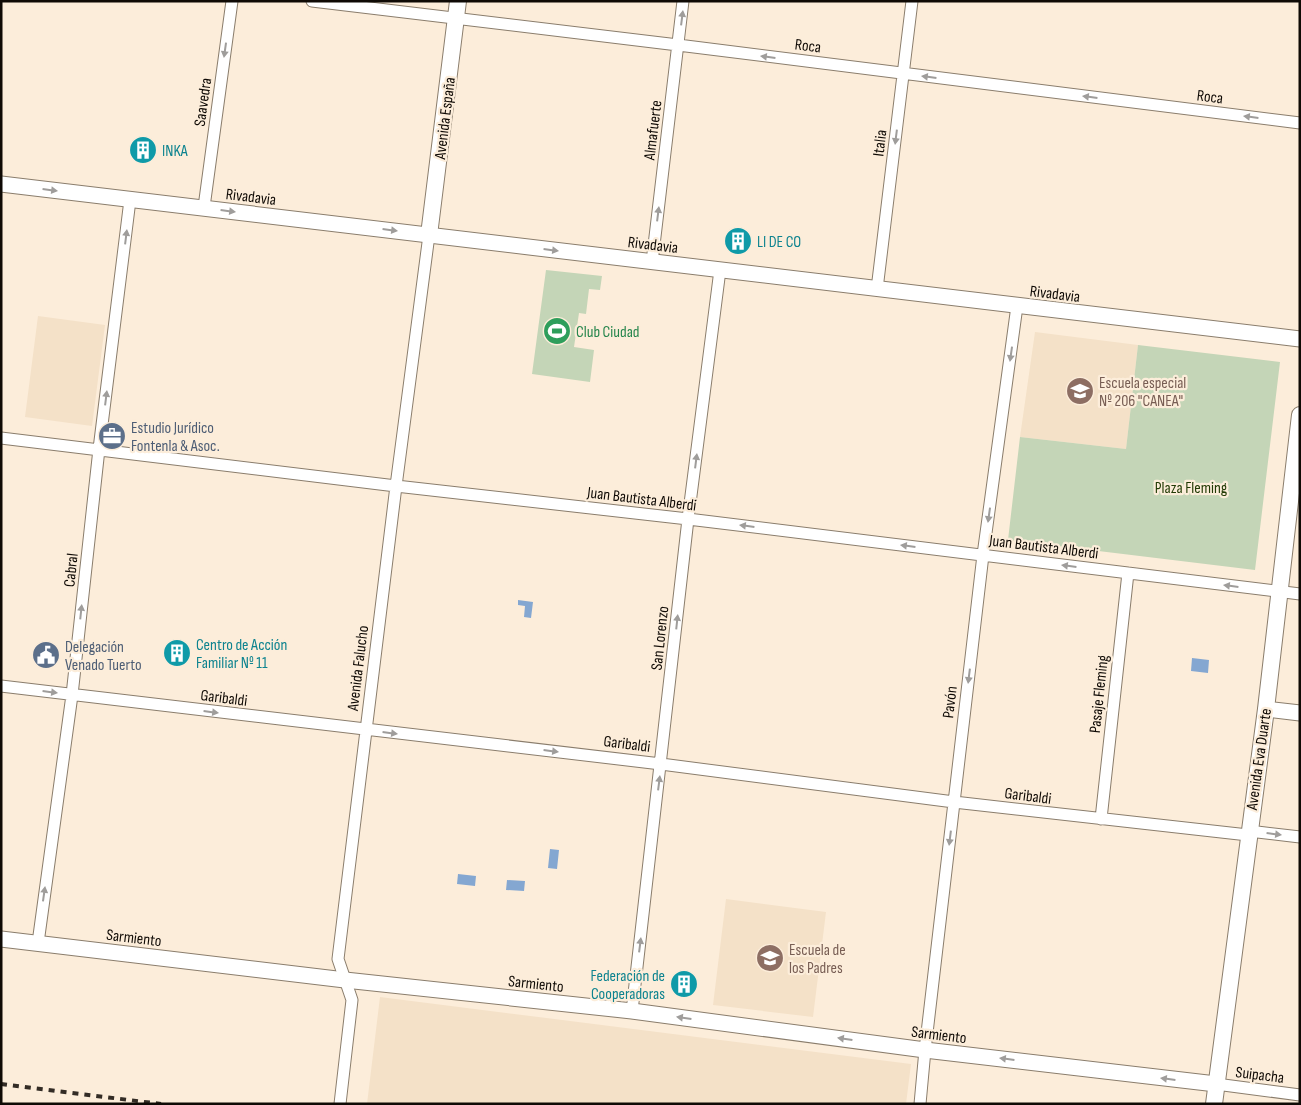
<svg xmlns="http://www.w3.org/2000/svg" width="1301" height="1105" font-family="'Sofia Sans Condensed',sans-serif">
<rect width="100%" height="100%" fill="#fcedda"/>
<!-- built -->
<path fill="#f4e1c8" d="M 38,316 L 105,325 L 92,426 L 25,417 Z
M 1035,332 L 1138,345 L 1126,449 L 1020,437 Z
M 726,899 L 826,912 L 813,1017 L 713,1005 Z
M 380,997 L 911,1064 L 906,1104 L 367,1104 Z"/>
<!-- green -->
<path fill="#c4d5b7" d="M 546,270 L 602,276 L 600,290 L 589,289 L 586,314 L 579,313 L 574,347 L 594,350 L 590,382 L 532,374 Z
M 1138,345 L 1280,362 L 1255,570 L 1008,540 L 1020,437 L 1126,449 Z"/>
<!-- water -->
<path fill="#84a7d1" d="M 518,600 L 533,602 L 531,618 L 524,617 L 525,606 L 518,605 Z
M 1192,658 L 1209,660 L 1208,673 L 1191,671 Z
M 550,849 L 559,850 L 557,869 L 548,868 Z
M 458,874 L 476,876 L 475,886 L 457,884 Z
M 507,880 L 525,881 L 524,891 L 506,890 Z"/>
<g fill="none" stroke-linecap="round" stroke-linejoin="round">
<!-- minor casing -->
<g stroke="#8a7d6c" stroke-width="13">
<path id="minor" d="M 312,1 L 678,45 L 1300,123
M 204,207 L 232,1
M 652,262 L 683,1
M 877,289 L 912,1
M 1,438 L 396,486 L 688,519 L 1300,594
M 1,686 L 661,764 L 954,802 L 1248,835
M 1101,819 L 1128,573
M 1249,831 L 1300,837
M 38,943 L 72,695 L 99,449 L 130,200
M 632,1011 L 688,519 L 720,270
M 1216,1084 L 1300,1095
M 340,1104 L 352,1000 L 338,959 L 396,486 L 429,235
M 920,1104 L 925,1050 L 983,555 L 1017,306"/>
</g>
<!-- tertiary casing -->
<g stroke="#8a7d6c" stroke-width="17">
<path id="tertiary" d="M 1,184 L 1300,339
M 1266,709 L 1300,713
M 1,939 L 345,980 L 632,1011 L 925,1050 L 1216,1084"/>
</g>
<!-- secondary casing -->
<g stroke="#8a7d6c" stroke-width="18">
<path id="secondary" d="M 429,235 L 458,1
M 1214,1104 L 1266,709 L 1300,415"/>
</g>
<!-- minor -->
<use href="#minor" stroke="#fff" stroke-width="11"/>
<!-- tertiary -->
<use href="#tertiary" stroke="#fff" stroke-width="15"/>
<!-- secondary -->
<use href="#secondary" stroke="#fff" stroke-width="16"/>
<!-- rail -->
<path stroke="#332c25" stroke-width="4" stroke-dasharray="6 6" stroke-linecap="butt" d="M 1,1084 L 161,1104"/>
</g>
<!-- one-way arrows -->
<defs><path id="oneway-solid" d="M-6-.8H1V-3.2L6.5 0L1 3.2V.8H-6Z" transform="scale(1.25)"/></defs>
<g fill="#9f9d9b">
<use href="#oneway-solid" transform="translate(682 18) rotate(-83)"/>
<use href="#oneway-solid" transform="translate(225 50) rotate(98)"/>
<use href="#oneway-solid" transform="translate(768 57) rotate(-173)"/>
<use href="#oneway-solid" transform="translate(929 77) rotate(-173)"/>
<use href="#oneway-solid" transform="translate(1090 97) rotate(-173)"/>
<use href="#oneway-solid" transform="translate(1251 117) rotate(-173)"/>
<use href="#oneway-solid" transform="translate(896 137) rotate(97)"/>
<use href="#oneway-solid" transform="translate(50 190) rotate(7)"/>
<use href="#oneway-solid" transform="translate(228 211) rotate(7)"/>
<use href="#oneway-solid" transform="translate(658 214) rotate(-83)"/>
<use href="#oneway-solid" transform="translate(390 230) rotate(7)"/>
<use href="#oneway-solid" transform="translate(126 237) rotate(-83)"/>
<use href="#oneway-solid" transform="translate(551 250) rotate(7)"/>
<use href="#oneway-solid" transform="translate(1011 354) rotate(98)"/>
<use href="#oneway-solid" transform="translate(106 398) rotate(-83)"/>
<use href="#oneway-solid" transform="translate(696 461) rotate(-83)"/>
<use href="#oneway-solid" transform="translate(989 515) rotate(98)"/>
<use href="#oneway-solid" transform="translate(747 526) rotate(-173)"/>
<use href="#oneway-solid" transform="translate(908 546) rotate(-173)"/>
<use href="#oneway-solid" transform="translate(1069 566) rotate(-173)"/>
<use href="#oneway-solid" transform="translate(1231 586) rotate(-173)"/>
<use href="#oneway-solid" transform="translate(81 612) rotate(-84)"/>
<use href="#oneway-solid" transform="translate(677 622) rotate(-84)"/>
<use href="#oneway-solid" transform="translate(969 676) rotate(97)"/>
<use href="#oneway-solid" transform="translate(50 692) rotate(7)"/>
<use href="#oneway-solid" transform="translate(211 712) rotate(7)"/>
<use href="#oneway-solid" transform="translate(390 733) rotate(7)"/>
<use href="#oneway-solid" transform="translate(551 751) rotate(7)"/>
<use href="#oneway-solid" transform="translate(659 783) rotate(-83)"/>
<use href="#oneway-solid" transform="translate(1274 834) rotate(7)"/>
<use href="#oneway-solid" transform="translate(950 838) rotate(97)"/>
<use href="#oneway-solid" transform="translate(44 894) rotate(-82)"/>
<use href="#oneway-solid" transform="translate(640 945) rotate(-83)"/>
<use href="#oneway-solid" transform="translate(684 1018) rotate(-172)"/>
<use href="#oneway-solid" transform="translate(845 1039) rotate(-172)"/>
<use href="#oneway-solid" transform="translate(1007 1059) rotate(-173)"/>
<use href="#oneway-solid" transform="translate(1168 1079) rotate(-173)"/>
</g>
<!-- icons -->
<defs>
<g id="building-disc" transform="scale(1.4375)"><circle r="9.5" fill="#0f9aa8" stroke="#fcedda"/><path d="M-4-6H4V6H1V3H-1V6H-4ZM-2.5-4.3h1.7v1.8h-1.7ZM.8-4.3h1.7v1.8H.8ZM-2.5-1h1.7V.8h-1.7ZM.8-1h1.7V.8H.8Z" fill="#fff"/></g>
<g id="stadium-disc" transform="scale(1.4375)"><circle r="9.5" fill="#2e9e5b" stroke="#fcedda"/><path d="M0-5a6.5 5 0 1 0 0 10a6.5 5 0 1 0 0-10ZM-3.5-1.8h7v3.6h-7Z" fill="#fff"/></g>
<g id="school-disc" transform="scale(1.4375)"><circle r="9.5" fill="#8d6e63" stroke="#fcedda"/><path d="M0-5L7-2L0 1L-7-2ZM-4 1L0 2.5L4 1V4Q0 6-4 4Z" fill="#fff"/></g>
<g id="office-disc" transform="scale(1.4375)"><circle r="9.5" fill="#5c6f8a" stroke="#fcedda"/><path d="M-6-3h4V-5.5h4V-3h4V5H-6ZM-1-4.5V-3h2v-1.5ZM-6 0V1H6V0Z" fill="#fff"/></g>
<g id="civic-disc" transform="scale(1.4375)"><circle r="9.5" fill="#5c6f8a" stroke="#fcedda"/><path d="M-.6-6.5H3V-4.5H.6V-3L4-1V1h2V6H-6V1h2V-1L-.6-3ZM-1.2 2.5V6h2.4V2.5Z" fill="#fff"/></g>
</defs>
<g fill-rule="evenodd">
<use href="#building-disc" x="143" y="150"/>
<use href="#building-disc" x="738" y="241"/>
<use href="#stadium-disc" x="557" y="331"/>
<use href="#school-disc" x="1080" y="391"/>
<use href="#office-disc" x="112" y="436"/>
<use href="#building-disc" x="177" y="653"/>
<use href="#civic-disc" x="46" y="655"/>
<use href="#school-disc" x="770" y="958"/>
<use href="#building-disc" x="684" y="984"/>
</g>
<g text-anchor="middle" stroke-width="4.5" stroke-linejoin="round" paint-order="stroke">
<!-- street labels -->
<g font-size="16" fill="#0f0a05" stroke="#fcedda">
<text transform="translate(808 45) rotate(7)" y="6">Roca</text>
<text transform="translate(1210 96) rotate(7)" y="6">Roca</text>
<text transform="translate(202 102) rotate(-82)" y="6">Saavedra</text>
<text transform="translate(444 118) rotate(-83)" y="6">Avenida España</text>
<text transform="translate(652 130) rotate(-83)" y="6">Almafuerte</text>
<text transform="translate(879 143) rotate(-83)" y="6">Italia</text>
<text transform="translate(251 196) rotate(7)" y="6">Rivadavia</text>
<text transform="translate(653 244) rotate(7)" y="6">Rivadavia</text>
<text transform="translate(1055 293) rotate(7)" y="6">Rivadavia</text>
<text transform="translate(642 498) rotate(7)" y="6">Juan Bautista Alberdi</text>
<text transform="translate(1044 546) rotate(7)" y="6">Juan Bautista Alberdi</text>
<text transform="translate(70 570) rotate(-84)" y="6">Cabral</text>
<text transform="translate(659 638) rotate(-84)" y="6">San Lorenzo</text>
<text transform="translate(357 668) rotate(-83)" y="6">Avenida Falucho</text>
<text transform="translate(1098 694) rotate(-84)" y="6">Pasaje Fleming</text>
<text transform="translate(224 697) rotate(7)" y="6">Garibaldi</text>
<text transform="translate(949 702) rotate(-83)" y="6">Pavón</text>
<text transform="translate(627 743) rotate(7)" y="6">Garibaldi</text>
<text transform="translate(1258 759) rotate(-82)" y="6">Avenida Eva Duarte</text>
<text transform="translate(1028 795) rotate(7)" y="6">Garibaldi</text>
<text transform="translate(134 937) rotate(7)" y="6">Sarmiento</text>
<text transform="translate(536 983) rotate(6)" y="6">Sarmiento</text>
<text transform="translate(939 1034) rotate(7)" y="6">Sarmiento</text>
<text transform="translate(1260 1074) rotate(7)" y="6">Suipacha</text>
</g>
<!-- culture labels -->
<g font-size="16" fill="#0d838f" stroke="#fcedda" text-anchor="start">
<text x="162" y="156">INKA</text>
<text x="757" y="247">LI DE CO</text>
<text x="196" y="650">Centro de Acción<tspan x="196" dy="18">Familiar Nº 11</tspan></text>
<text x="665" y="981" text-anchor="end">Federación de<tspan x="665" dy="18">Cooperadoras</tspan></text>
</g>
<!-- leisure labels -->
<g font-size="16" fill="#27864d" stroke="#fcedda" text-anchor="start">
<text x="576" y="337">Club Ciudad</text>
</g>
<!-- education labels -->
<g font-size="16" fill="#785e54" stroke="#fcedda" text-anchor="start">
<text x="1099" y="388">Escuela especial<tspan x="1099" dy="18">Nº 206 "CANEA"</tspan></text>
<text x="789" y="955">Escuela de<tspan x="789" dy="18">los Padres</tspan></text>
</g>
<!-- service labels -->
<g font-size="16" fill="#4e5e75" stroke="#fcedda" text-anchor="start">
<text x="131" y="433">Estudio Jurídico<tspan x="131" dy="18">Fontenla &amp; Asoc.</tspan></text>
<text x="65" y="652">Delegación<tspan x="65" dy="18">Venado Tuerto</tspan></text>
</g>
<!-- park labels -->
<g font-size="16" fill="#223b05" stroke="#fcedda">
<text x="1191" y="493">Plaza Fleming</text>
</g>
</g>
<!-- border -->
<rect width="1301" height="1105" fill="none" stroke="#0f0a05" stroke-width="5"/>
</svg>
